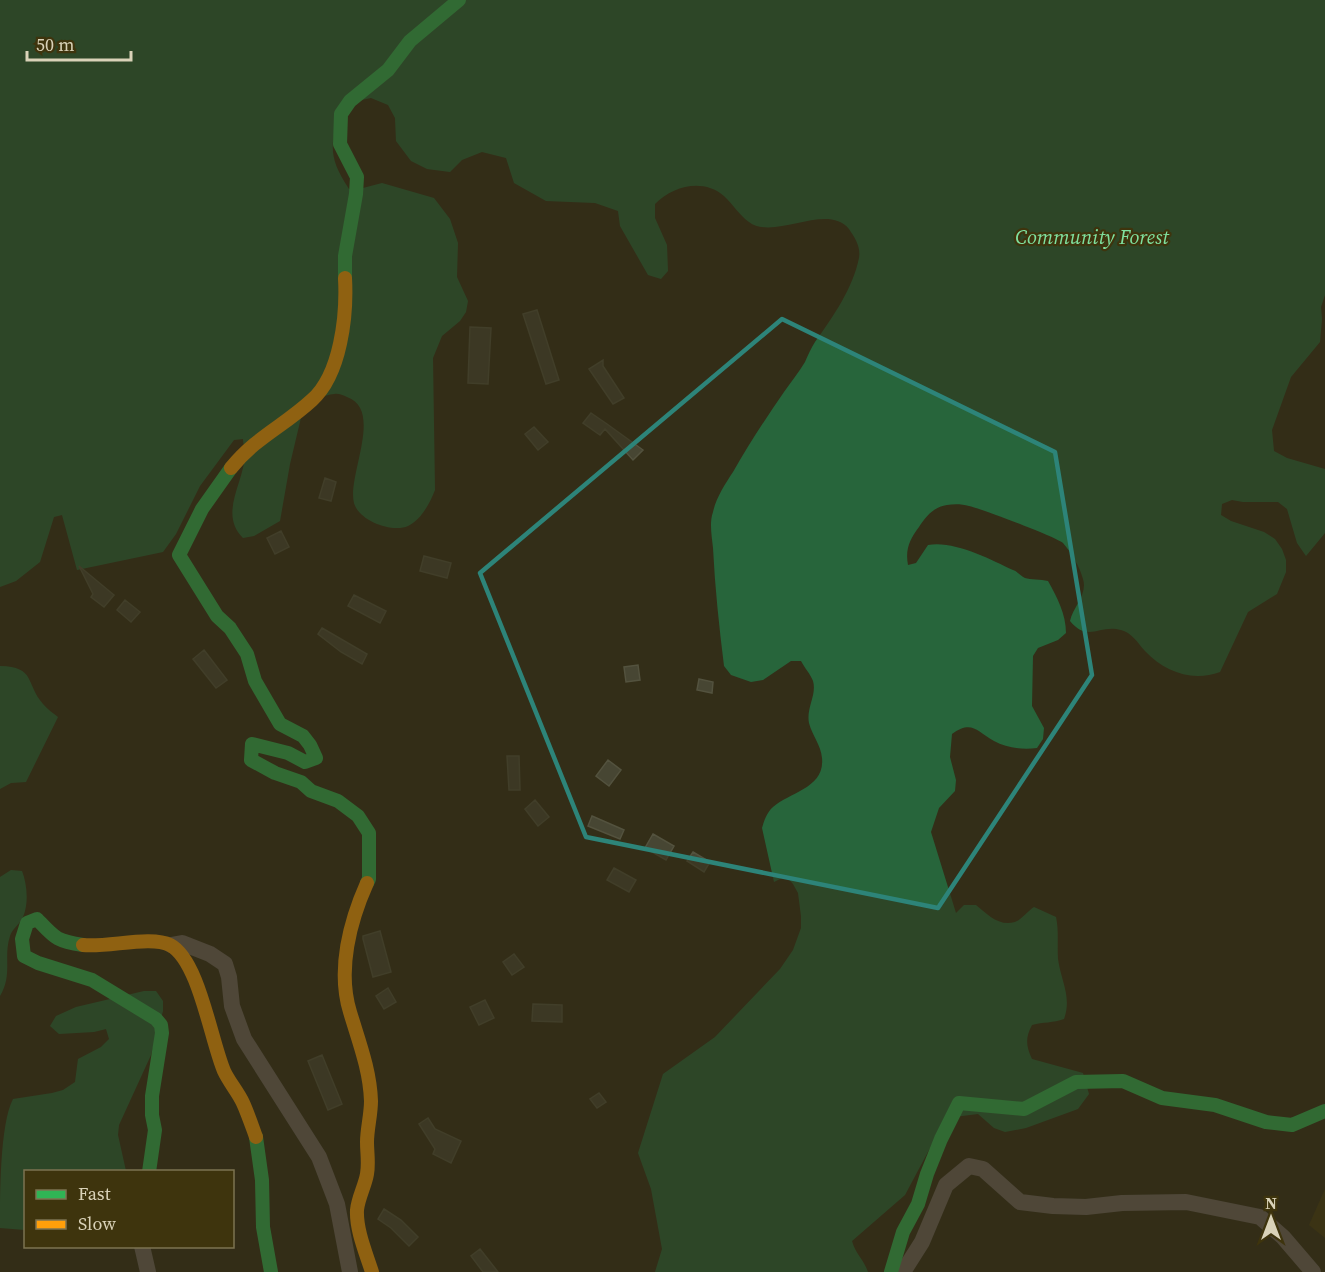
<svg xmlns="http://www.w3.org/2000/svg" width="1325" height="1272" font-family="'Source Serif 4',serif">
<rect width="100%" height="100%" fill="#332e18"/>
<!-- built -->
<path fill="#463b10" d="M 1325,1189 L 1325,1238 L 1309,1225 Z"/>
<!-- forest -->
<path fill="#27653b" d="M 0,0 L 1325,0 L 1325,295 L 1321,307 L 1322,319 L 1320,342 L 1291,377 L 1272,430 L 1274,451 L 1287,458 L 1325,469 L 1325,533 L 1306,556 L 1297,543 L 1287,509 L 1278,502 L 1243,502 L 1232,500 L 1222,504 L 1221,515 L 1231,521 L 1264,532 L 1275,539 L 1282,549 L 1286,560 L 1286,572 L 1277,594 L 1248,612 L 1220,672 C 1192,682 1165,672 1145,651 C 1138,643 1131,632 1121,630 C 1099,624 1088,643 1070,621 C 1073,607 1088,594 1083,579 C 1080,567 1071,552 1063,543 C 1056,537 982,509 969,506 C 962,504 954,504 947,505 C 934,507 926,516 919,527 C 910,539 905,549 908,565 L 916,563 L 928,545 C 953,540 990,559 1013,570 C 1017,571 1021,576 1025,578 C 1030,580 1041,579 1048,581 C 1057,597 1066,614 1066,633 L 1058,640 L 1038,648 L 1033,656 L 1032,706 L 1044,728 L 1043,739 L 1037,748 C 1023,750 1007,748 994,741 C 976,731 972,720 952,734 L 950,757 L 956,780 L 955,791 L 939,808 L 931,832 L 956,913 L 964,905 L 976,905 C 987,914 999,927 1015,922 C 1021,920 1028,911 1034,907 L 1056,917 C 1059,931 1057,945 1058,959 C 1061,981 1072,997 1064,1019 C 1053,1023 1043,1022 1032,1025 C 1025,1038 1026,1046 1032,1059 L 1083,1073 L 1089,1094 L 1078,1109 L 1026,1128 L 1005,1132 L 994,1128 L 978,1114 L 946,1118 L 905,1195 L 852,1241 C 855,1253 864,1260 868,1272 L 655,1272 L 662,1249 L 651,1189 L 638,1153 L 663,1074 L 715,1037 L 780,969 L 793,950 L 801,928 L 801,916 L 798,893 L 793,884 L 786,876 L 774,882 L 762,828 C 764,821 767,812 773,807 C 790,792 825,788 822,758 C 821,745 812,735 809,723 C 806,708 817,695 813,681 C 811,675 804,667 801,661 L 791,661 L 763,680 L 751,682 L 731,675 L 724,666 C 719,626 715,588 713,548 C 712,537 709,523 713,512 C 716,498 725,484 733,472 C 749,444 766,418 784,392 C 791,382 799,372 805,362 C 808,355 811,348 815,342 C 833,317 853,288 859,258 C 861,247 855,238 849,229 C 827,202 774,241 749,222 C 739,215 733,204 724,196 C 703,178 673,186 655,204 L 655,218 L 667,245 L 668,271 L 661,279 L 648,275 L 620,226 L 618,211 L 595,203 L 546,201 L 514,183 L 506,158 L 482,152 L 462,160 L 450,172 L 427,169 L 411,161 L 396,141 L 395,118 L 388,105 L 371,98 L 342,104 C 332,142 325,153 349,189 L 363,188 L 382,183 L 434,198 L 450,219 L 458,243 L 457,277 L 468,301 L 466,312 L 460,321 L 442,336 L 433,358 L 435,490 C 430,503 421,520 408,526 C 392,533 359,521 354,503 C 347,476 384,410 347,397 C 343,395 338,393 334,394 C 324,395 313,401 304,405 L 290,464 L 280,521 L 254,536 L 243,538 C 218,513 245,482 245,453 C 245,449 243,444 243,439 L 234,440 L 200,486 L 176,534 L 163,552 L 77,570 L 62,515 L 54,517 L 40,562 L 16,581 L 0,587 Z
M 0,666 C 36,667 25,683 43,704 C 47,709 53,713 58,717 L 26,782 L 11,783 L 0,789 Z
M 11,870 L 22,871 C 27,884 29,903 23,917 C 20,924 12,929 10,936 C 3,957 13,974 0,996 L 0,877 Z
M 144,991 L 156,991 L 163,1001 L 163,1011 L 151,1055 L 119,1125 L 118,1135 L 126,1171 L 26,1172 L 25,1230 L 0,1228 C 0,1194 0,1124 13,1099 L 52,1093 L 63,1090 L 75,1082 L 78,1059 L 101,1047 L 109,1039 L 106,1029 L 94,1032 L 59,1034 L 50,1026 L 56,1016 L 76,1007 Z"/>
<!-- building -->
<path fill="#474633" stroke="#53523e" stroke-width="1.5" d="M 537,310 L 559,380 L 546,384 L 523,314 Z
M 470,327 L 491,328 L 488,384 L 468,383 Z
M 603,360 L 603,366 L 624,398 L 613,404 L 589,369 Z
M 591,413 L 607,424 L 643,450 L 633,460 L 605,429 L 600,435 L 583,423 Z
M 534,427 L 548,442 L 538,450 L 525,434 Z
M 325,478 L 336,482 L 331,501 L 319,498 Z
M 281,531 L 289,547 L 275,554 L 267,538 Z
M 424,556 L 451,563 L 447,578 L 420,571 Z
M 79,566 L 114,595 L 104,607 L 91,597 L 93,594 Z
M 354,595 L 386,611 L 380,623 L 348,606 Z
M 125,600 L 140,612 L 131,622 L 117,610 Z
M 322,628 L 367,654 L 362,664 L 341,652 L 318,634 Z
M 204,650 L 227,680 L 216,688 L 193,659 Z
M 638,665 L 640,680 L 626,682 L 624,667 Z
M 699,679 L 713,682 L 712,693 L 697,690 Z
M 507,756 L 519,756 L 520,790 L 509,790 Z
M 608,760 L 621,770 L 609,786 L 596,776 Z
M 535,800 L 549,817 L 538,826 L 525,809 Z
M 592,816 L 624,830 L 620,839 L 588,826 Z
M 653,834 L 674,846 L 666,860 L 645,848 Z
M 693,852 L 710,862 L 704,872 L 687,861 Z
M 614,868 L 636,880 L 629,892 L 607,880 Z
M 380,931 L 391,972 L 373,977 L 363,939 L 363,936 Z
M 514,954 L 524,967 L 512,975 L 503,962 Z
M 388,988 L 396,1002 L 384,1009 L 376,996 Z
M 485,1000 L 494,1018 L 479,1025 L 470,1007 Z
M 533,1004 L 562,1005 L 562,1022 L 532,1021 Z
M 322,1055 L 342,1104 L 328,1110 L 308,1061 Z
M 599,1093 L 606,1102 L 597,1108 L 590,1099 Z
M 428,1118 L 435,1129 L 461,1141 L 451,1163 L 433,1154 L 435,1149 L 419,1124 Z
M 384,1209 L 401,1220 L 418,1237 L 409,1246 L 391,1228 L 378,1219 Z
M 480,1249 L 498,1272 L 483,1272 L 471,1256 Z"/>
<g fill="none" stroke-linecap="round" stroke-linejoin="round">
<!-- street -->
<path stroke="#716661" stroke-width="16" d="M 171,945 L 182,943 L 210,954 L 225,964 L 229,977 L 232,1006 L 244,1039 L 319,1157 L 337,1204 L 350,1272
M 142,1246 L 148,1272
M 903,1272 L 922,1242 L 946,1185 L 969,1166 L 983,1169 L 1020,1202 L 1053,1206 L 1086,1207 L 1122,1203 L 1186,1202 L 1260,1217 L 1283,1237 L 1313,1272"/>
<!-- fast -->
<path stroke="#30b455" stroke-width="14" d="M 345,278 L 345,256 L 356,194 L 357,177 L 340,144 L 341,114 L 350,101 L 388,70 L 410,41 L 459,0
M 231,468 L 202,509 L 179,555 L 217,616 L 230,628 L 247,654 L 255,681 L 280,724 L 303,736 L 310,745 L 316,758 L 305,762 L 288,753 L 252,744 L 251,760 L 275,773 L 301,782 L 311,791 L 338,801 L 358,816 L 369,833 L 369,879 L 367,883
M 83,945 C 56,941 55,938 37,919 L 27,923 L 22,939 L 24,956 L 38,963 L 92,980 L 156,1019 L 161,1025 L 162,1033 L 152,1096 L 152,1115 L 155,1130 L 149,1172
M 256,1137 L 262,1180 L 263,1227 L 271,1272
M 891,1272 L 903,1232 L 918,1204 L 927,1174 L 941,1139 L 959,1103 L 1024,1109 L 1076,1082 L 1123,1081 L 1162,1098 L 1215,1105 L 1266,1122 L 1292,1125 L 1325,1111"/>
<!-- slow -->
<path stroke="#ff9f0a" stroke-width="14" d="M 231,468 C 256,437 284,426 312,400 C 341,374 347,315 345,278
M 367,883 C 350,921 337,970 350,1012 C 359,1042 370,1070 371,1101 C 371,1115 367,1129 367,1142 C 367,1153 369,1163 367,1174 C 365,1186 358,1198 357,1210 C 356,1230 366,1253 372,1272
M 83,945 C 107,948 151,935 170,945 C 199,960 211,1041 224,1071 C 229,1082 238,1092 243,1103 C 248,1114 252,1126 256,1137"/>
</g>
<!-- marked area -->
<path d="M0 0H1325V1272H0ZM 782,319 L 1055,452 L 1092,675 L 938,908 L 586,837 L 480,573 Z" fill="#332e18" fill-opacity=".55" fill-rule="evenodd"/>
<path fill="none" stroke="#2d8479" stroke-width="4.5" stroke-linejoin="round" d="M 782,319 L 1055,452 L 1092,675 L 938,908 L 586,837 L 480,573 Z"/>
<g text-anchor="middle" stroke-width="4.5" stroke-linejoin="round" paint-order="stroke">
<!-- park labels -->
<g font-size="20" font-style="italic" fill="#7fe19f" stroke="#3e340d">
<text x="1092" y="244">Community Forest</text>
</g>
</g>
<!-- legend -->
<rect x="24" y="1170" width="210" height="78" fill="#3e340d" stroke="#7c7351" stroke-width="1.5"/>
<rect x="36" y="1190" width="30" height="9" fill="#30b455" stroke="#7c7351" stroke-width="1.5"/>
<text x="78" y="1200" font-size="18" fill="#d9d2b8">Fast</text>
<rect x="36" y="1220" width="30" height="9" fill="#ff9f0a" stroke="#7c7351" stroke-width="1.5"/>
<text x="78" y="1230" font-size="18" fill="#d9d2b8">Slow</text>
<!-- north arrow -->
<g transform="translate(1271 1218)" stroke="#3e340d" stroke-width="4.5" paint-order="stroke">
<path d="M0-4.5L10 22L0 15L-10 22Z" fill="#d9d2b8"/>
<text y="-9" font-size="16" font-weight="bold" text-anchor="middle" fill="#d9d2b8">N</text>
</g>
<!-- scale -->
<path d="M27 51v9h104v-9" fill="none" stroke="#d9d2b8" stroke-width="3"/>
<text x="36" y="51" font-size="18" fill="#d9d2b8" stroke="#3e340d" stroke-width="4.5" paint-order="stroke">50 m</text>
</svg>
